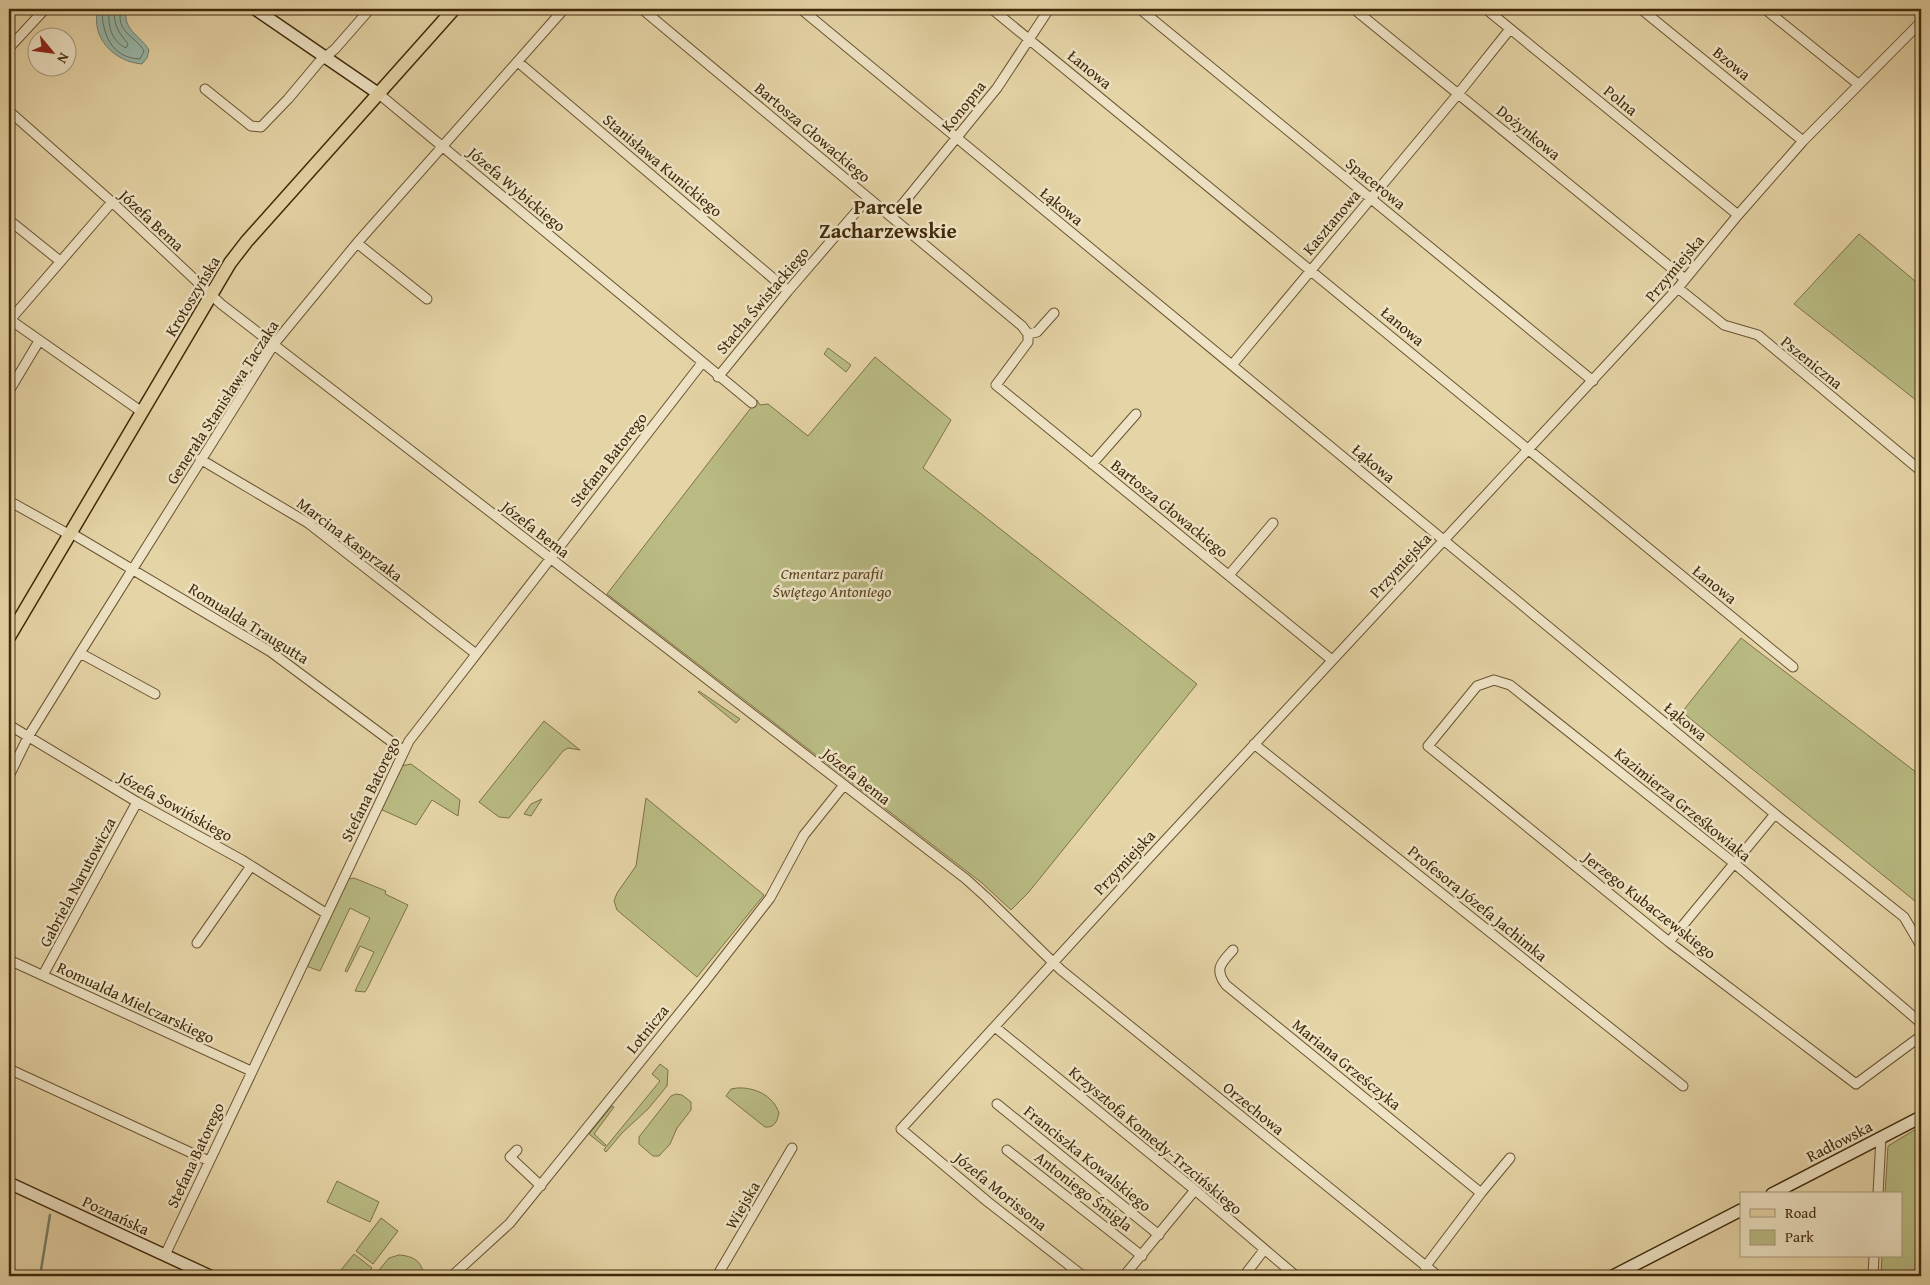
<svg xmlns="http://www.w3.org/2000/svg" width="1930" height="1285" font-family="'Gentium Book Plus',serif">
<rect width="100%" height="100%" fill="#e5d4a6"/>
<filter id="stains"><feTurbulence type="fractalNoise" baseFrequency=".004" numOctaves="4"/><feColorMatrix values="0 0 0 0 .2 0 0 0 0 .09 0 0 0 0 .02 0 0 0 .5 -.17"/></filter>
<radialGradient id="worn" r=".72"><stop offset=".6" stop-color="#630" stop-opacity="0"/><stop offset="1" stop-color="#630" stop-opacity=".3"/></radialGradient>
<!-- green -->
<path fill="#b9bb83" stroke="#7c7246" d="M 1859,234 L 1921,286 L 1921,404 L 1794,304 Z
M 828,348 L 851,365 L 846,372 L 824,354 Z
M 875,357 L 951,420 L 923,468 L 1197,684 L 1028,893 L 1011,910 L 982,883 L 607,594 L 757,400 L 760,405 L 768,404 L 808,436 Z
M 1741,638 L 1921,776 L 1921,906 L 1682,712 Z
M 699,691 L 740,719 L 736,723 L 698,692 Z
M 544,721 L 580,750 L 568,748 L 563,751 L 509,818 L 499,817 L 479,802 Z
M 411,764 L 460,800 L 458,816 L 432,800 L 416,825 L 380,809 L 401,766 Z
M 646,798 L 764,895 L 697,977 L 617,910 L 614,901 L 617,893 L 636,866 Z
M 542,799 L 531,816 L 524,814 L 531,804 Z
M 354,878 L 386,891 L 385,894 L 408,905 L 368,987 L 365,992 L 355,991 L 374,952 L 360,946 L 347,972 L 345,971 L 370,918 L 350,908 L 320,971 L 306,966 L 348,879 Z
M 660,1064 L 668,1070 L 667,1086 L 648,1109 L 622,1133 L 606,1152 L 604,1150 L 605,1148 L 660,1081 L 652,1074 Z
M 737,1088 C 754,1087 773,1095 779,1113 C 777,1121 775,1128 765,1127 L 726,1096 L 731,1089 Z
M 676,1094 L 682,1095 L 691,1102 L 691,1110 L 677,1128 L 670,1144 L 659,1156 L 653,1156 L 639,1144 L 639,1137 L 671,1096 Z
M 612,1106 L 614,1107 L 594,1134 L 606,1145 L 604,1146 L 589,1134 Z
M 1921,1126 L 1921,1276 L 1881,1276 L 1882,1256 L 1901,1256 L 1901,1194 L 1885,1194 L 1888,1146 Z
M 337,1181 L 379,1202 L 370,1222 L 327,1202 Z
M 381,1218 L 398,1231 L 373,1264 L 356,1251 Z
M 354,1254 L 372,1268 L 365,1276 L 336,1276 Z
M 399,1255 C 413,1256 422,1261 424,1276 L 374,1276 L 389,1258 Z"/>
<!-- water -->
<path fill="#96b8ab" stroke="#747f6b" d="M 98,9 L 127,9 C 121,29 141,36 149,50 L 147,58 L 142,64 C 115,62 90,38 98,9 Z"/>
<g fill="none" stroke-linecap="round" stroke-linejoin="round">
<!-- shore -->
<path stroke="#6b705a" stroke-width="1" d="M 102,9 C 102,33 111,58 140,59 L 144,51 C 136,36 115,33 121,9
M 109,9 C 108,25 110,40 126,48 L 128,44 C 119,33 112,23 115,9"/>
<!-- stream -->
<path stroke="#747f6b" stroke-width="2.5" d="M 40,1276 L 50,1215"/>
<!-- street casing -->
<g stroke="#695431" stroke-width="11">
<path id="street" d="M 642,9 L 1022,326 L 1028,334 L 1028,342 L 996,385 L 1332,660
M 801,9 L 1775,814 L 1904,917 L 1921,946
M 992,9 L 1793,667
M 1140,9 L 1593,381
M 1354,9 L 1685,279
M 1486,9 L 1738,215
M 1641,9 L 1803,141
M 1765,9 L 1858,84
M 9,48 L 45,9
M 518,62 L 788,291
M 205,89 L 251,126 L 261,127 L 288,99 L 319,62 L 335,49 L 370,9
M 379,94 L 752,403
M 9,111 L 112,202 L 221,304 L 966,879 L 987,898 L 1061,970 L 1438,1276
M 892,217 L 997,88 L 1049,9
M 9,220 L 60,261
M 357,243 L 427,299
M 1678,288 L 1724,325 L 1758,335 L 1921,471
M 9,319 L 142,412
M 10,320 L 112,202
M 1028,334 L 1037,332 L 1054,313
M 1232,365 L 1458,94 L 1510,29
M 718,377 L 788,291 L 868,198
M 9,391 L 39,341
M 200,459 L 308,523 L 476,654
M 1092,464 L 1136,414
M 9,501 L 70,535
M 71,533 L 271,652 L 404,751
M 1229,575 L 1273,523
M 80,653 L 155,694
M 9,725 L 137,802 L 242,860 L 327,914
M 1254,744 L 1683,1086
M 9,776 L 28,737 L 80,653 L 274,344 L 357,243 L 564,9
M 1669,942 L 1775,814
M 197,943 L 251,866
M 1233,950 C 1221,963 1214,969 1226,985 L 1481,1193
M 9,960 L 251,1071
M 43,975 L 137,802
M 1921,1023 L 1734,863 L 1510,685 L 1494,680 L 1477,686 L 1428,746 L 1669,942 L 1856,1084 L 1921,1036
M 995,1027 L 1195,1190 L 1296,1276
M 9,1069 L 209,1161
M 997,1104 L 1159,1235
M 517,1150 L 510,1157 L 541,1186
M 1007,1150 L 1142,1256
M 1878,1194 L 1881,1137
M 165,1255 L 409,741 L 702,363
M 1425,1267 L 1481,1193 L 1510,1158
M 452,1276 L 510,1223 L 703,984 L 770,898 L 804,835 L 844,785
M 717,1276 L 792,1148
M 1083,1276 L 988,1202 L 901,1129 L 1147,860 L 1678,288 L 1738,215 L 1803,141 L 1921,22
M 1124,1276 L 1195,1190
M 1244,1276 L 1264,1250
M 1873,1276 L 1874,1256"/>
</g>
<!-- secondary casing -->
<g stroke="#40290a" stroke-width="14">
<path id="secondary" d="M 255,9 L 379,94
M 9,1183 L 210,1276
M 1772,1194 L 1921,1117
M 1613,1276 L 1741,1210"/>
</g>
<!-- primary casing -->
<g stroke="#40290a" stroke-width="15">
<path id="primary" d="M 9,637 L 230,263 L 247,241 L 454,9"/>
</g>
<!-- street -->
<use href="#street" stroke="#eee3c5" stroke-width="9"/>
<!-- secondary -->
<use href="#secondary" stroke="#eee3c5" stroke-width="11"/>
<!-- primary -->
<use href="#primary" stroke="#e5d4a6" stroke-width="12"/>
</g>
<g text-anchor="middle" stroke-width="5" stroke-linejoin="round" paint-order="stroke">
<!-- street labels -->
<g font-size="16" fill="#40290a" stroke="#eee3c5">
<text transform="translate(1732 63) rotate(39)" y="6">Bzowa</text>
<text transform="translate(1090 69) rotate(39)" y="6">Łanowa</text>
<text transform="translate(1621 100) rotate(39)" y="6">Polna</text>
<text transform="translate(963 106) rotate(-51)" y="6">Konopna</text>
<text transform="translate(813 132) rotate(40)" y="6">Bartosza Głowackiego</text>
<text transform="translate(1529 132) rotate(39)" y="6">Dożynkowa</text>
<text transform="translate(663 165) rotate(40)" y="6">Stanisława Kunickiego</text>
<text transform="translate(1376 183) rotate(39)" y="6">Spacerowa</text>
<text transform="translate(517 189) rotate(40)" y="6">Józefa Wybickiego</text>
<text transform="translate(1062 206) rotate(39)" y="6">Łąkowa</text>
<text transform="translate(152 220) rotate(43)" y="6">Józefa Bema</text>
<text transform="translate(1331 222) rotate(-50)" y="6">Kasztanowa</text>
<text transform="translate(1674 268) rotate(-50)" y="6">Przymiejska</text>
<text transform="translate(192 296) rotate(-59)" y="6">Krotoszyńska</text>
<text transform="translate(762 300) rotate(-50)" y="6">Stacha Świstackiego</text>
<text transform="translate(1403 326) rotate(40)" y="6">Łanowa</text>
<text transform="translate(1812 362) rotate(39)" y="6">Pszeniczna</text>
<text transform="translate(222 402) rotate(-57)" y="6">Generała Stanisława Taczaka</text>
<text transform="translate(608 459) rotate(-52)" y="6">Stefana Batorego</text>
<text transform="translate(1374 463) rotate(40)" y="6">Łąkowa</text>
<text transform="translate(1170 508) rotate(39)" y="6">Bartosza Głowackiego</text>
<text transform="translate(536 529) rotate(38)" y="6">Józefa Bema</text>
<text transform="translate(350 539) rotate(37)" y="6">Marcina Kasprzaka</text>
<text transform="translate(1400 565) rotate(-47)" y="6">Przymiejska</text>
<text transform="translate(1715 584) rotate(39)" y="6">Łanowa</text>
<text transform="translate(249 623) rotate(32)" y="6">Romualda Traugutta</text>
<text transform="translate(1686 721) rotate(40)" y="6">Łąkowa</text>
<text transform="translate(857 776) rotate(38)" y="6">Józefa Bema</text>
<text transform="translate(370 789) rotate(-64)" y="6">Stefana Batorego</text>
<text transform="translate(1683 804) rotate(39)" y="6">Kazimierza Grześkowiaka</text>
<text transform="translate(176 806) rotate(29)" y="6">Józefa Sowińskiego</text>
<text transform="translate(1124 862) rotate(-47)" y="6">Przymiejska</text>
<text transform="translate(77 882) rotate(-62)" y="6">Gabriela Narutowicza</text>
<text transform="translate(1478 903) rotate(39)" y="6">Profesora Józefa Jachimka</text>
<text transform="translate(1650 905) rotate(38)" y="6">Jerzego Kubaczewskiego</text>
<text transform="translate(136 1002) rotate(25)" y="6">Romualda Mielczarskiego</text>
<text transform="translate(647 1029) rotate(-51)" y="6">Lotnicza</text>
<text transform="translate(1347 1064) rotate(39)" y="6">Mariana Grześczyka</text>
<text transform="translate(1254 1108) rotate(39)" y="6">Orzechowa</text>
<text transform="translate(1156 1140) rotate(40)" y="6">Krzysztofa Komedy-Trzcińskiego</text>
<text transform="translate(1839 1141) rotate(-27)" y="6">Radłowska</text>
<text transform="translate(195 1155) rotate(-65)" y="6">Stefana Batorego</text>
<text transform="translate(1088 1158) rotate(39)" y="6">Franciszka Kowalskiego</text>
<text transform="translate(1001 1191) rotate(39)" y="6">Józefa Morissona</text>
<text transform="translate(1084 1191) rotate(38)" y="6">Antoniego Śmigla</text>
<text transform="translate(742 1205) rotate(-60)" y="6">Wiejska</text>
<text transform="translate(116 1215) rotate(25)" y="6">Poznańska</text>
</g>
<!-- park labels -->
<g font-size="16" font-style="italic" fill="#584622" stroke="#eee3c5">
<text x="832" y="579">Cmentarz parafii<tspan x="832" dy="18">Świętego Antoniego</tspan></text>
</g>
<!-- district labels -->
<g font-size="21" font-weight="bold" fill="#40290a" stroke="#eee3c5">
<text x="888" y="214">Parcele<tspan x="888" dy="24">Zacharzewskie</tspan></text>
</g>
</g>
<!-- margin -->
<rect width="1930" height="1285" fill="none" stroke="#e5d4a6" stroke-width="30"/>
<rect x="10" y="10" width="1910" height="1265" fill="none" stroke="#40290a" stroke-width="2.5"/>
<rect x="15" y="15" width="1900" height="1255" fill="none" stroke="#40290a"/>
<!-- legend -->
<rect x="1740" y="1192" width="162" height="65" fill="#eee3c5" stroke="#a8997a"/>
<rect x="1750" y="1209" width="25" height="8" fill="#e5d4a6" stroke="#a8997a"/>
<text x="1785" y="1218" font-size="15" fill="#40290a">Road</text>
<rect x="1750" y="1230" width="25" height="15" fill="#b9bb83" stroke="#a8997a"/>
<text x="1785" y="1242" font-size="15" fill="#40290a">Park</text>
<!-- north arrow -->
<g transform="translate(52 52) rotate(119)"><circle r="24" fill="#eee3c5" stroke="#a8997a"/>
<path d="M0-4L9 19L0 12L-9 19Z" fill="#8f2418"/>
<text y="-8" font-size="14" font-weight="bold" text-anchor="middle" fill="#40290a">N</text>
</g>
<rect width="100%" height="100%" filter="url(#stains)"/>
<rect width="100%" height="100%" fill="url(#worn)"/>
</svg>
